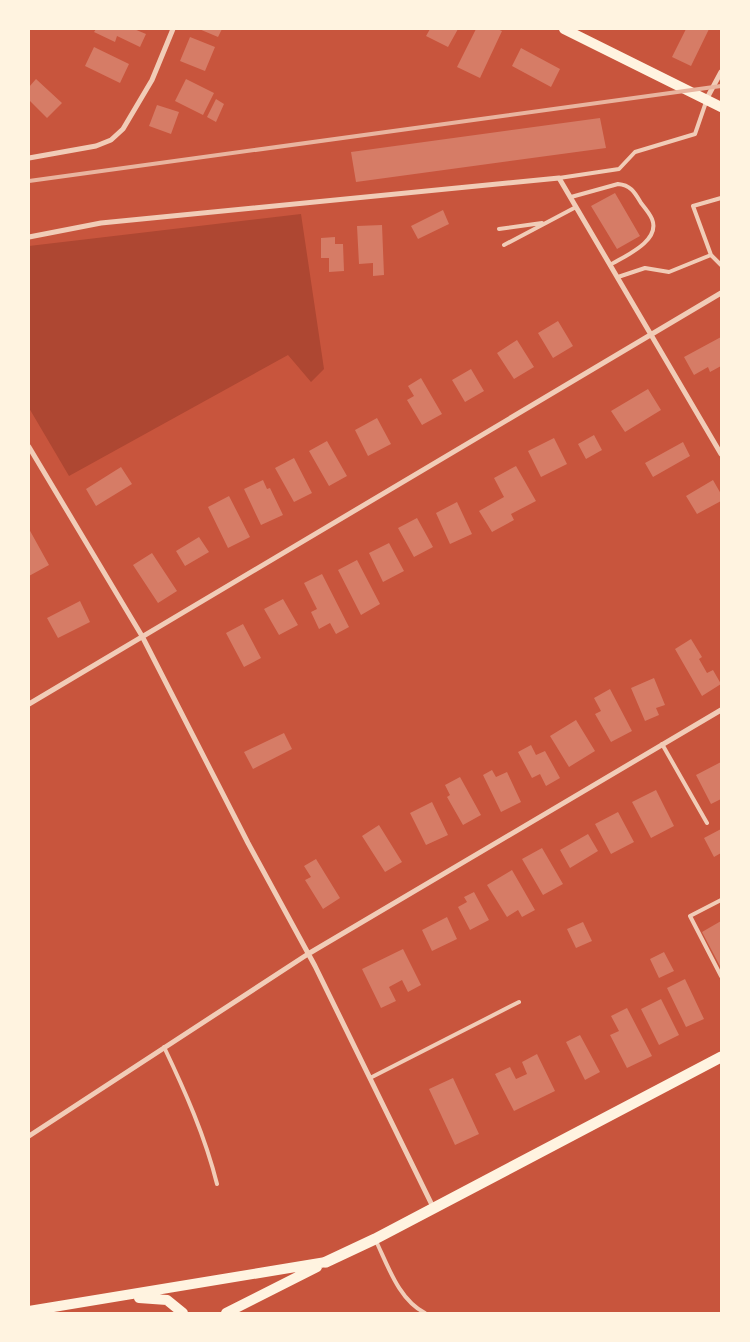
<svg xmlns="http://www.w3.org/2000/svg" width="750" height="1342" font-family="Overpass,sans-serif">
<rect width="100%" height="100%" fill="#c8553d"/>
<!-- green -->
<path fill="#ae4732" d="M 301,214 L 324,369 L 311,382 L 288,355 L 69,476 L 29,408 L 29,246 Z"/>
<!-- building -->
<path fill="#d67c66" d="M 96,29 L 134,29 L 146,34 L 140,47 L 117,36 L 115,42 L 94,32 Z
M 199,29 L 222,29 L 218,37 Z
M 430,29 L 458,29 L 448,47 L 426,36 Z
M 476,29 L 497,29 L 502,31 L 480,78 L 457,67 Z
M 686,29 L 709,29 L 691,66 L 672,57 Z
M 190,37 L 215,47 L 205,71 L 180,61 Z
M 94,47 L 129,64 L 120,83 L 85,66 Z
M 521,48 L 560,69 L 551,87 L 512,66 Z
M 36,79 L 62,103 L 47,118 L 29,100 L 29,87 Z
M 186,79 L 214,93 L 203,115 L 175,101 Z
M 216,99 L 224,104 L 216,122 L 207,117 Z
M 157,105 L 179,112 L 171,134 L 149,126 Z
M 600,118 L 606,148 L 356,182 L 351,152 Z
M 615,193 L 640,236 L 617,249 L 591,206 Z
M 443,210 L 449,224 L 418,239 L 411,226 Z
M 382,225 L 384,275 L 373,276 L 373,263 L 359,264 L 357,226 Z
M 335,237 L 335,244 L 343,244 L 344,271 L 329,272 L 329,258 L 321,258 L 321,238 Z
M 558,321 L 573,346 L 553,358 L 538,333 Z
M 721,337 L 721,366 L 710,372 L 708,367 L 694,375 L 684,357 Z
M 517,340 L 534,367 L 514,379 L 497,353 Z
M 471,369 L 484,391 L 465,402 L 452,380 Z
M 421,378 L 442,414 L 422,425 L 407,400 L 414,396 L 408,386 Z
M 648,389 L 661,410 L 625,432 L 611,411 Z
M 377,418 L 391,444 L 368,456 L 355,430 Z
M 594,435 L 602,450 L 586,459 L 578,444 Z
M 554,438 L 567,464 L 541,477 L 528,451 Z
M 327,441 L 347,476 L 329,486 L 309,451 Z
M 683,442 L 690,456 L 653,477 L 645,463 Z
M 294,458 L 312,493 L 294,502 L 275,468 Z
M 516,466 L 536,501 L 511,514 L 514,520 L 492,532 L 479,511 L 504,497 L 494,478 Z
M 121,467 L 132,484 L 96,506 L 86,489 Z
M 263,480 L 267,489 L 270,488 L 283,515 L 261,525 L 244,489 Z
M 713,480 L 721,494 L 721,501 L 697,514 L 686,496 Z
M 229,496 L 250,537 L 228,548 L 208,507 Z
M 457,502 L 472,534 L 450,544 L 436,513 Z
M 417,518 L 433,547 L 414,557 L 398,528 Z
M 29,529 L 49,565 L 29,576 Z
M 199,537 L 209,552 L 185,566 L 176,551 Z
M 389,543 L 404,571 L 383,582 L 369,553 Z
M 152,553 L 177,591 L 158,603 L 133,565 Z
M 357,560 L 380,604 L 361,615 L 338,570 Z
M 322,574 L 349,627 L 336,634 L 330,623 L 319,629 L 311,612 L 317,609 L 304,583 Z
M 283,599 L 298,625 L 279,635 L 264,609 Z
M 80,601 L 90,622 L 58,638 L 47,618 Z
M 243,624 L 261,658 L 244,667 L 226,633 Z
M 691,639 L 702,657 L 699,659 L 707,673 L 713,670 L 721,684 L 702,696 L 675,649 Z
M 654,678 L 665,705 L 656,708 L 659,715 L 645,721 L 631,688 Z
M 610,689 L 632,731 L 611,742 L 595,714 L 601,711 L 594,698 Z
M 576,720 L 595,751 L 569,767 L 550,736 Z
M 284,733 L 292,749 L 253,769 L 244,752 Z
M 531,745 L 536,755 L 545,751 L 560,778 L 546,786 L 540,774 L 532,778 L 518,752 Z
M 721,762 L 721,799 L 711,804 L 696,775 Z
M 492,770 L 496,777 L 507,772 L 521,802 L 501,812 L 483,775 Z
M 460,777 L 481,815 L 463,825 L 447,797 L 450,795 L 445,785 Z
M 656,790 L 674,826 L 651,838 L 632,802 Z
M 432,802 L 448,835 L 426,845 L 410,813 Z
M 618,812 L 634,842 L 611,854 L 595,824 Z
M 379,825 L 402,862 L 385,872 L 362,836 Z
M 721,829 L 721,853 L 714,857 L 704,838 Z
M 588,834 L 598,851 L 570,868 L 560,850 Z
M 542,848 L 563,884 L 543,895 L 522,859 Z
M 316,859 L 340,898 L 323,909 L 305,880 L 311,877 L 304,866 Z
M 512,870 L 535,910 L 522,917 L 518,910 L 507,917 L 487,885 Z
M 474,892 L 489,920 L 470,930 L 458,907 L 467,902 L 464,897 Z
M 447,917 L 457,939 L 432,951 L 422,930 Z
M 721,921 L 721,968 L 702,932 Z
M 583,922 L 592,941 L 576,948 L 567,929 Z
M 403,949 L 421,985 L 408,992 L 402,980 L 389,987 L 396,1001 L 381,1008 L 362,969 Z
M 664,952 L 674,971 L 659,978 L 650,959 Z
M 685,979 L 704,1019 L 686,1027 L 667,988 Z
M 661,999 L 679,1035 L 659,1045 L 641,1009 Z
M 627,1008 L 652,1056 L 627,1068 L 610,1035 L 619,1031 L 611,1016 Z
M 580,1035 L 600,1072 L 585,1080 L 566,1042 Z
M 537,1054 L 555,1091 L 514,1111 L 495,1074 L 510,1067 L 516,1079 L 527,1074 L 522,1062 Z
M 453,1078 L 479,1134 L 455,1145 L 429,1089 Z"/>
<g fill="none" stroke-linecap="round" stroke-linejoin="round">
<!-- service -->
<path stroke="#f1ccb7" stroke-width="4" d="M 559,178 L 619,169 L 635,152 L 695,134 L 706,102
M 571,197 L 618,184 C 631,185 635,193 641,203 C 645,208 650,214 652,219 C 661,241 625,256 610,265
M 499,229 L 542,223
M 504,245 L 576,207
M 711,255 L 693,206 L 721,198
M 618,277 L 645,268 L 669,272 L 711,255 L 721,265
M 662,744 L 707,823
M 721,900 L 690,916 L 721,976
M 164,1047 C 185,1091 205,1136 217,1184
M 370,1078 L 519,1002
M 376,1241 C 388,1266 399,1300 425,1313"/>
<!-- minor -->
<path stroke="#f1ccb7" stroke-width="5" d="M 706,100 L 721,72
M 29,158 L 96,146 L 111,140 L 123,129 L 152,80 L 173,29
M 29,237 L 101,223 L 559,178 L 721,454
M 29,447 L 142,636 L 248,843 L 315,966 L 433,1207
M 29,704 L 721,293
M 29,1136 L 308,954 L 721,710"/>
<!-- secondary -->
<path stroke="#fff3e0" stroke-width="10" d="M 564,29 L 721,107
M 139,1298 L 167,1300 L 183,1313
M 29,1311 L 326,1262
M 226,1313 L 317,1267"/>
<!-- primary -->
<path stroke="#fff3e0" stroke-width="11" d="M 326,1262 L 375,1239 L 721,1057"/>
<!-- rail -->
<path stroke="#e9b49f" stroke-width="4" d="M 29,181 L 721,86"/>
</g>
<!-- border -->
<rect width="750" height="1342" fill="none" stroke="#fff3e0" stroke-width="60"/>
</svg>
